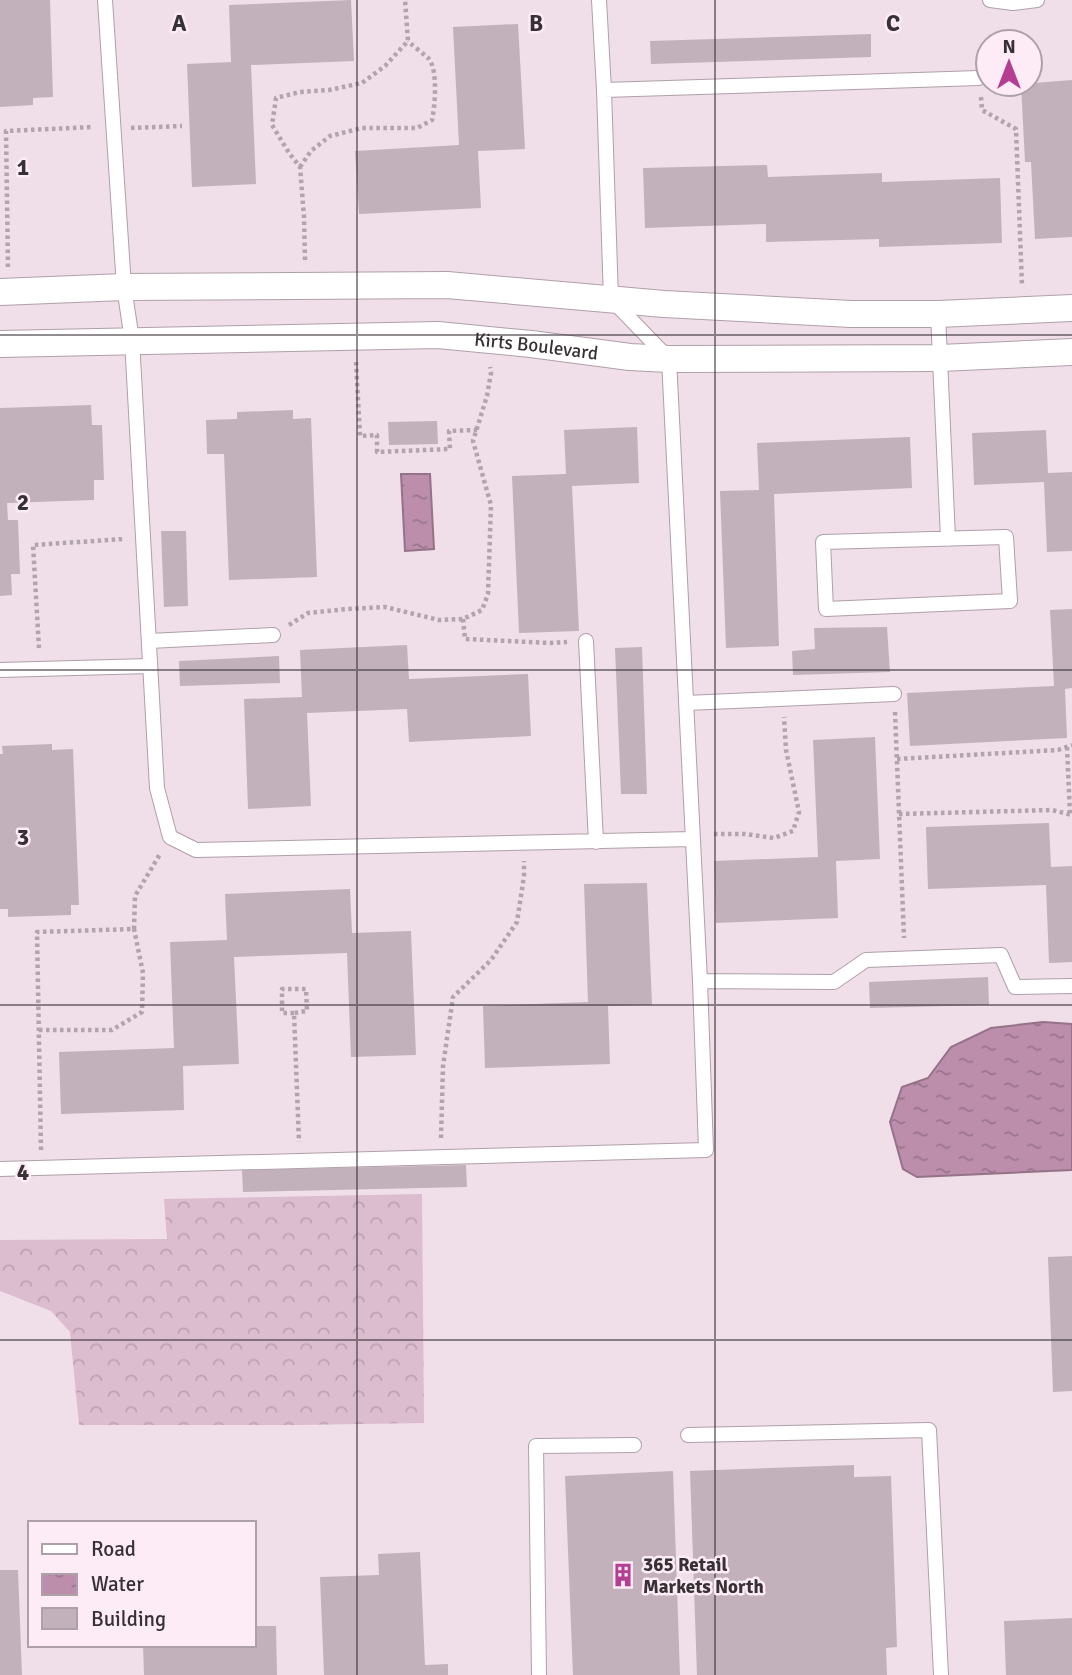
<svg xmlns="http://www.w3.org/2000/svg" width="1072" height="1675" font-family="Signika,sans-serif">
<defs>
<pattern id="forest-crowns" width="20" height="18" patternUnits="userSpaceOnUse" patternTransform="scale(1.75)"><rect width="20" height="18" fill="#dcbccf"/><path d="M2 6a3 3 0 1 1 6 0M12 15a3 3 0 1 1 6 0" fill="none" stroke="#bda2b2"/></pattern>
<pattern id="water-ripples" width="26" height="14" patternUnits="userSpaceOnUse" patternTransform="scale(1.75)"><rect width="26" height="14" fill="#bc8eab"/><path d="M2 4q2-2 4 0t4 0M15 11q2-2 4 0t4 0" fill="none" stroke="#9a748c"/></pattern>
</defs>
<rect width="100%" height="100%" fill="#f0dee8"/>
<!-- forest -->
<path fill="url(#forest-crowns)" d="M 422,1194 L 424,1423 L 297,1425 L 79,1425 L 70,1332 L 51,1311 L 0,1291 L 0,1240 L 167,1239 L 164,1199 Z"/>
<!-- water -->
<path fill="url(#water-ripples)" stroke="#947287" stroke-width="2" d="M 430,474 L 434,549 L 405,551 L 401,474 Z
M 1043,1022 L 1072,1024 L 1072,1170 L 917,1177 L 903,1169 L 890,1122 L 902,1087 L 928,1078 L 951,1047 L 991,1028 Z"/>
<!-- building -->
<path fill="#c2b1bb" d="M 0,0 L 50,0 L 53,97 L 33,98 L 33,105 L 0,107 Z
M 351,0 L 354,61 L 251,65 L 256,184 L 192,187 L 187,64 L 231,62 L 229,5 Z
M 518,24 L 525,149 L 478,151 L 481,208 L 359,214 L 355,151 L 459,145 L 453,27 Z
M 871,34 L 871,57 L 651,64 L 650,41 Z
M 1072,80 L 1072,237 L 1035,239 L 1031,162 L 1025,162 L 1021,84 Z
M 767,165 L 768,177 L 882,173 L 882,182 L 1000,178 L 1002,243 L 879,247 L 879,239 L 766,242 L 766,224 L 645,228 L 643,168 Z
M 91,405 L 92,425 L 102,425 L 104,480 L 94,480 L 94,500 L 7,503 L 8,520 L 18,520 L 20,574 L 11,574 L 12,595 L 0,596 L 0,408 Z
M 293,410 L 293,419 L 311,418 L 317,577 L 229,580 L 224,454 L 207,454 L 206,420 L 237,419 L 237,412 Z
M 437,421 L 438,444 L 389,445 L 388,422 Z
M 637,427 L 639,483 L 572,486 L 579,631 L 519,633 L 512,476 L 566,474 L 564,430 Z
M 1046,430 L 1048,473 L 1072,472 L 1072,551 L 1047,552 L 1044,482 L 974,485 L 972,433 Z
M 910,437 L 912,488 L 774,494 L 779,646 L 726,648 L 720,491 L 759,490 L 757,443 Z
M 161,531 L 186,531 L 188,606 L 164,607 Z
M 1072,609 L 1072,688 L 1065,689 L 1067,738 L 910,746 L 907,693 L 1054,686 L 1050,610 Z
M 887,627 L 890,672 L 793,675 L 792,651 L 815,649 L 814,628 Z
M 407,645 L 409,679 L 528,674 L 531,736 L 409,742 L 407,709 L 307,713 L 311,806 L 248,809 L 244,699 L 302,697 L 300,650 Z
M 642,647 L 647,794 L 621,794 L 615,648 Z
M 279,656 L 280,683 L 180,686 L 179,661 Z
M 875,737 L 880,859 L 836,861 L 838,918 L 716,923 L 714,861 L 818,857 L 813,740 Z
M 52,744 L 52,750 L 73,749 L 79,905 L 71,905 L 71,915 L 8,917 L 8,909 L 0,909 L 0,754 L 3,754 L 2,746 Z
M 1049,823 L 1051,867 L 1072,866 L 1072,962 L 1049,963 L 1046,885 L 928,889 L 926,827 Z
M 647,883 L 652,1005 L 608,1006 L 610,1064 L 485,1068 L 483,1006 L 588,1002 L 584,884 Z
M 350,889 L 352,933 L 411,931 L 416,1055 L 351,1057 L 347,953 L 234,957 L 239,1064 L 183,1066 L 184,1110 L 61,1114 L 59,1052 L 174,1048 L 170,942 L 227,940 L 225,894 Z
M 988,977 L 989,1005 L 870,1008 L 869,982 Z
M 466,1165 L 467,1187 L 243,1192 L 242,1170 Z
M 1072,1256 L 1072,1391 L 1053,1392 L 1048,1257 Z
M 854,1465 L 854,1477 L 891,1476 L 897,1647 L 886,1648 L 887,1675 L 697,1675 L 690,1471 Z
M 673,1471 L 680,1675 L 573,1675 L 565,1476 Z
M 420,1552 L 425,1665 L 448,1664 L 448,1675 L 324,1675 L 320,1577 L 379,1575 L 378,1554 Z
M 0,1570 L 18,1570 L 22,1675 L 0,1675 Z
M 1072,1618 L 1072,1675 L 1006,1675 L 1004,1621 Z
M 254,1626 L 276,1626 L 277,1675 L 144,1675 L 143,1645 L 254,1645 Z"/>
<g fill="none" stroke-linecap="round" stroke-linejoin="round">
<!-- service casing -->
<g stroke="#b09fa9" stroke-width="16">
<path id="service" d="M 105,0 L 124,287 L 132,340 L 157,788 L 170,837 L 196,850 L 693,839
M 990,0 L 1013,3 L 1037,0
M 604,90 L 979,78
M 938,314 L 948,539
M 1006,537 L 1010,601 L 826,609 L 823,542 Z
M 149,641 L 273,635
M 586,641 L 596,842
M 0,670 L 150,666
M 686,703 L 894,694
M 700,981 L 834,982 L 866,960 L 1001,955 L 1015,987 L 1072,986
M 0,1169 L 706,1150 L 700,981 L 669,359 L 611,299 L 604,90 L 599,0
M 688,1435 L 929,1430 L 941,1675
M 539,1675 L 536,1446 L 634,1445"/>
</g>
<!-- minor casing -->
<g stroke="#b09fa9" stroke-width="28">
<g id="minor">
<path d="M 0,292 L 124,287 L 447,285 L 664,304 L 851,314 L 938,314 L 1072,308"/>
<path id="s1" d="M 0,344 L 438,335 L 531,344 L 630,357 L 669,359 L 940,358 L 1072,352"/>
</g>
</g>
<!-- path -->
<path stroke="#b2a4ac" stroke-width="4.5" stroke-dasharray="3.5 3.5" stroke-linecap="butt" d="M 981,97 L 982,110 L 1016,129 L 1022,286
M 131,128 L 182,126
M 300,167 L 311,151 L 330,136 L 362,128 L 417,128 L 432,120 C 435,106 438,71 429,59 C 423,53 414,47 408,41
M 305,260 L 304,217 L 300,167 L 289,153 L 272,125 L 276,98 L 300,92 L 329,90 L 362,83 L 385,66 L 408,41 L 405,0
M 8,267 L 6,131 L 93,127
M 356,362 L 360,436 L 377,435 L 377,452 L 450,449 L 449,431 L 477,430
M 463,619 L 465,639 L 550,643 L 567,642
M 289,625 L 308,613 L 347,609 L 385,607 L 439,620 L 463,619 L 482,610 L 488,594 L 491,505 L 473,441 L 487,396 L 491,373 L 490,367
M 39,648 L 33,545 L 124,539
M 895,712 L 904,938
M 1067,747 L 1070,815
M 897,759 L 1058,750 L 1072,745
M 899,814 L 1052,810 L 1072,815
M 714,834 L 745,834 L 774,838 L 793,831 L 799,812 L 786,750 L 784,717
M 294,1013 L 282,1013 L 282,989 L 306,989 L 307,1011 L 294,1013 L 299,1142
M 39,1030 L 112,1030 L 142,1012 L 143,973 L 134,929
M 441,1138 L 443,1066 L 453,997 L 491,960 L 517,922 L 524,876 L 524,861
M 41,1150 L 37,932 L 134,929 L 135,896 L 160,854"/>
<!-- service -->
<use href="#service" stroke="#fff" stroke-width="14"/>
<!-- minor -->
<use href="#minor" stroke="#fff" stroke-width="26"/>
</g>
<!-- grid -->
<path fill="none" stroke="#373034" stroke-width="2" stroke-opacity="0.55" d="M 357,0 L 357,1675M 715,0 L 715,1675M 0,335 L 1072,335M 0,670 L 1072,670M 0,1005 L 1072,1005M 0,1340 L 1072,1340"/>
<!-- icons -->
<defs>
<g id="building-bare" transform="scale(1.89)"><path d="M-4-6H4V6H1V3H-1V6H-4ZM-2.5-4.3h1.7v1.8h-1.7ZM.8-4.3h1.7v1.8H.8ZM-2.5-1h1.7V.8h-1.7ZM.8-1h1.7V.8H.8Z" fill="#b53d92" stroke="#fdebf6" stroke-width="2.5" paint-order="stroke"/></g>
</defs>
<g fill-rule="evenodd">
<use href="#building-bare" x="623" y="1575"/>
</g>
<g text-anchor="middle" stroke-width="5" stroke-linejoin="round" paint-order="stroke">
<!-- street labels -->
<g font-size="19" fill="#373034" stroke="#fdebf6">
<text dy="7" stroke="none"><textPath href="#s1" startOffset="537">Kirts Boulevard</textPath></text>
</g>
<!-- poi labels -->
<g font-size="19" font-weight="bold" fill="#373034" stroke="#fdebf6" text-anchor="start">
<text x="643" y="1571">365 Retail<tspan x="643" dy="22">Markets North</tspan></text>
</g>
</g>
<g font-size="23" text-anchor="middle" font-weight="bold" fill="#373034" stroke="#fdebf6" stroke-width="5" stroke-linejoin="round" paint-order="stroke">
<text x="179" y="31">A</text>
<text x="536" y="31">B</text>
<text x="893" y="31">C</text>
<text x="23" y="175">1</text>
<text x="23" y="510">2</text>
<text x="23" y="845">3</text>
<text x="23" y="1180">4</text>
</g>
<!-- legend -->
<rect x="28" y="1521" width="228" height="126" fill="#fdebf6" stroke="#aea0a8" stroke-width="2"/>
<rect x="42" y="1544" width="35" height="10" fill="#ffffff" stroke="#aea0a8" stroke-width="2"/>
<text x="91" y="1556" font-size="21" fill="#373034">Road</text>
<rect x="42" y="1574" width="35" height="21" fill="url(#water-ripples)" stroke="#aea0a8" stroke-width="2"/>
<text x="91" y="1591" font-size="21" fill="#373034">Water</text>
<rect x="42" y="1608" width="35" height="21" fill="#c2b1bb" stroke="#aea0a8" stroke-width="2"/>
<text x="91" y="1626" font-size="21" fill="#373034">Building</text>
<!-- north arrow -->
<g transform="translate(1009 63)"><circle r="33" fill="#fdebf6" stroke="#aea0a8" stroke-width="2"/>
<path d="M0-5L12 26L0 18L-12 26Z" fill="#b53d92"/>
<text y="-10" font-size="19" font-weight="bold" text-anchor="middle" fill="#373034">N</text>
</g>
</svg>
